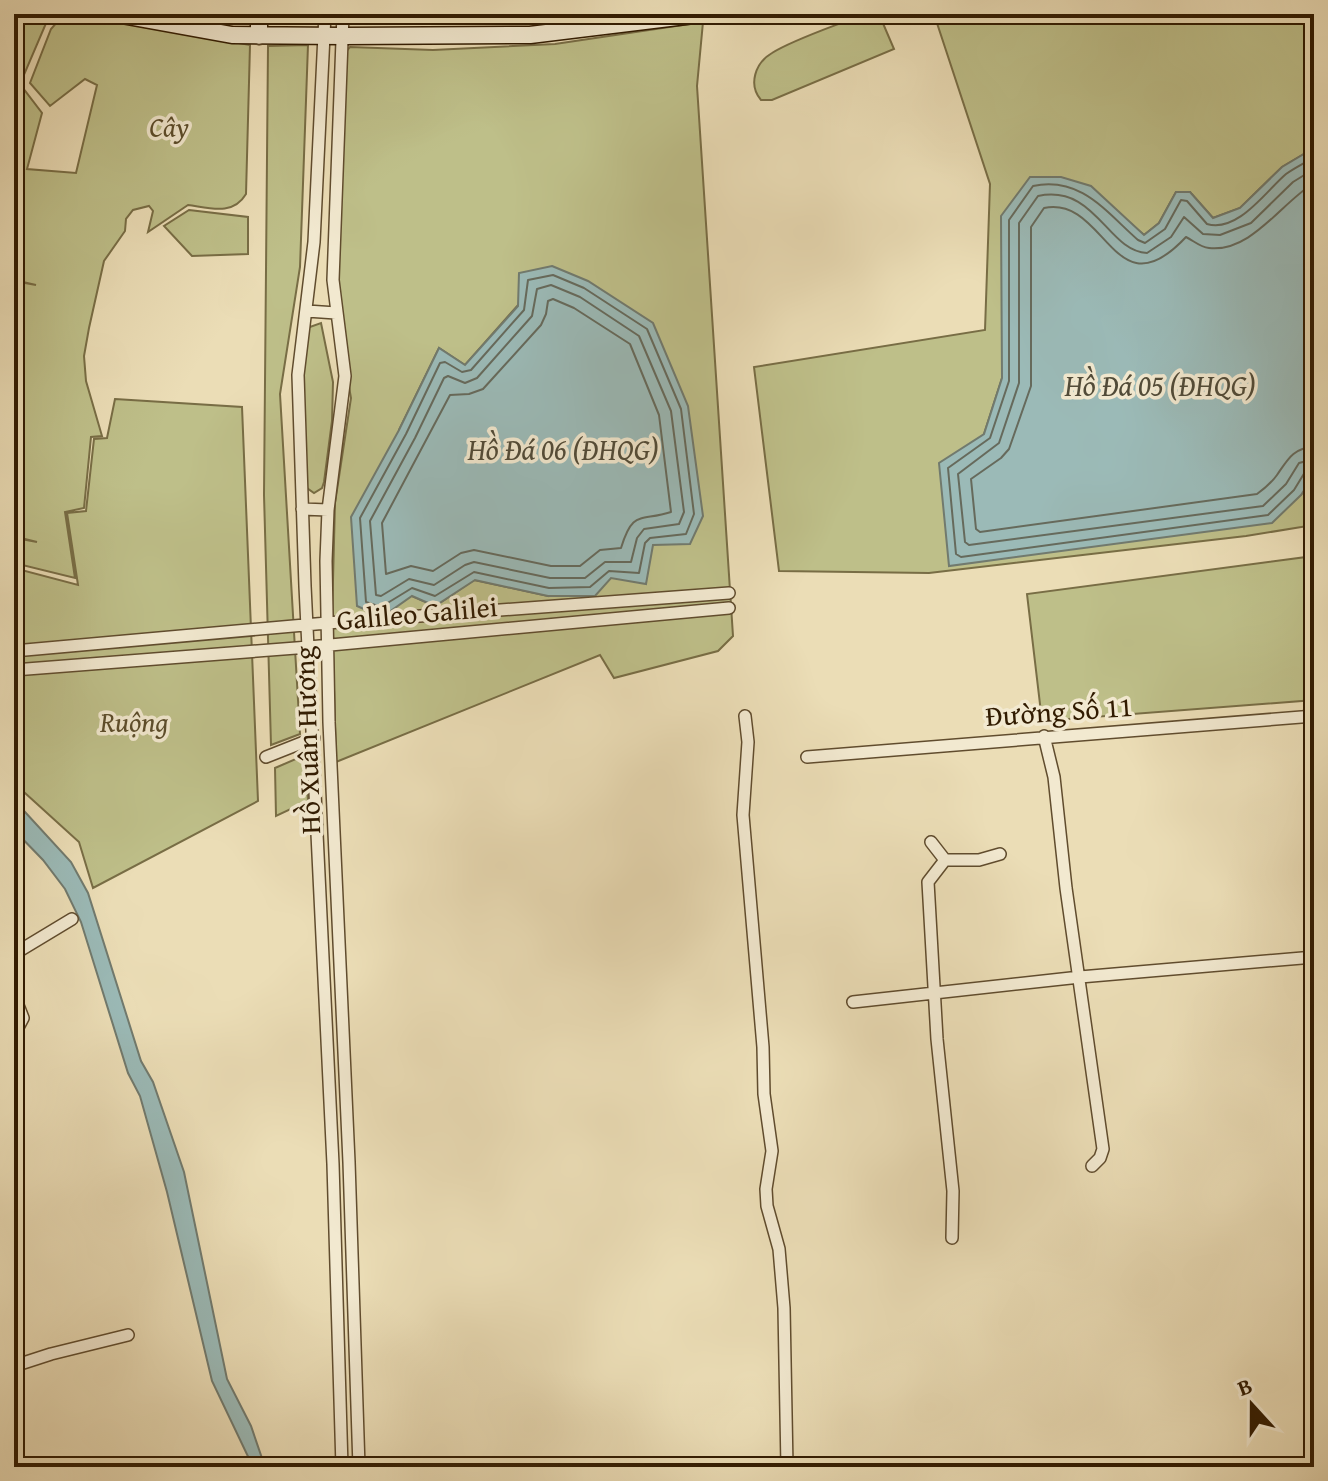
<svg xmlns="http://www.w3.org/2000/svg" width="1328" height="1481" font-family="'Gentium Book Plus',serif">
<rect width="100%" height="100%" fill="#ebddb6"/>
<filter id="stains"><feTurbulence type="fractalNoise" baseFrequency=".0025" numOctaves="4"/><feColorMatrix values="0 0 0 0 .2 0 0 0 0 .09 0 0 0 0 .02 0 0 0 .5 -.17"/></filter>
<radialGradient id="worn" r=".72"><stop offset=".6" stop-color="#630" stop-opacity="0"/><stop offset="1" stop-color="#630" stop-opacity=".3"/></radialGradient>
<!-- green -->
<path fill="#bebf89" stroke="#786d45" stroke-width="2" fill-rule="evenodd" d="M 14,14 L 50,14 L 20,84 L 42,113 L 27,169 L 76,173 L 97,85 L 85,79 L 50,106 L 30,83 L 51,29 L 64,14 L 78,14 L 250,45 L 246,194 C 233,216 210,208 188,205 L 148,232 L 153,211 L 149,206 L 133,210 L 126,219 L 125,231 L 104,261 L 89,328 L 84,356 L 86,381 L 102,436 L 91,437 L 84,508 L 65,512 L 75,578 L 14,563 L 14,541 L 21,539 L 37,542 L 21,538 L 14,540 L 14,281 L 36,285 L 14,280 Z
M 864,14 L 879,14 L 894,49 L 772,100 L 761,100 C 748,85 755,63 772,53 C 794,39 838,25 864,14 Z
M 934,14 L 1314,14 L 1314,148 L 1282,167 L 1240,208 L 1213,218 L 1190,192 L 1176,192 L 1159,223 L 1144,235 L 1129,222 L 1002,349 L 1002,378 L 984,434 L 1301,495 L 1314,475 L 1314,525 L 1246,536 L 929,573 L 779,571 L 754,367 L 985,330 L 990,184 Z
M 703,22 L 697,86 L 733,636 L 718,651 L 614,678 L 600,655 L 336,762 L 332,618 L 335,503 L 351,398 L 333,296 L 342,56 L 350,47 L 433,50 L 555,44 ZM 518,305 L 548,596 L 474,580 L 435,606 L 412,596 L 399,430 L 439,348 L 465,365 Z
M 308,45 L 300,267 L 280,394 L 300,734 L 271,745 L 264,495 L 268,46 Z
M 189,210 L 248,217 L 248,254 L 192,256 L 164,226 Z
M 321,323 L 333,382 L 332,421 L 324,482 L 322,488 L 314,493 L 307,488 L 302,475 L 302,378 L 307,328 Z
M 115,399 L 242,407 L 258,801 L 93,888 L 79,842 L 14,783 L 14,568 L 78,585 L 67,513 L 86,511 L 94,439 L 107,438 Z
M 1314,556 L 1314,700 L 1042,721 L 1027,594 Z
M 305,755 L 308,801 L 276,816 L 275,768 Z"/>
<!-- water -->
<path fill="#9bbab7" stroke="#717a6e" stroke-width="2" d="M 1314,148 L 1314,475 L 1301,495 L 1272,523 L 949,566 L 939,463 L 984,434 L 1002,378 L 1001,216 L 1030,177 L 1061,177 L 1091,186 L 1144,235 L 1159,223 L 1176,192 L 1190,192 L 1213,218 L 1240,208 L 1282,167 Z
M 552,266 L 588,281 L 653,323 L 688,406 L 703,516 L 690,544 L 653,545 L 646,584 L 611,578 L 595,596 L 548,596 L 475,580 L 435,606 L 412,596 L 382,617 L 357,606 L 351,517 L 399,430 L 439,348 L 465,365 L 518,306 L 519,273 Z
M 14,800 L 71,862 L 88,893 L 141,1061 L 153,1082 L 184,1172 L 227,1379 L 251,1426 L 265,1467 L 253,1467 L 212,1381 L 167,1192 L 140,1096 L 128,1073 L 81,922 L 65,889 L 43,860 L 14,830 Z"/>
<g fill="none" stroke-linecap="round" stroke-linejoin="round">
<!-- shore -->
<path stroke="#666a5c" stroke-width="2" d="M 1314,157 C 1305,163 1294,168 1286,174 C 1266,191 1238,233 1207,224 L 1187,201 L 1181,200 L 1165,229 L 1145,243 L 1138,240 C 1106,212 1081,176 1033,186 L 1009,220 L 1009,381 L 990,438 L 948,468 L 956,554 L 961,557 L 1268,515 L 1294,490 L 1305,472 L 1314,469
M 1314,169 L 1293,182 L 1251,223 L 1220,235 L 1203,234 L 1184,217 L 1171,237 L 1147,253 C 1107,251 1096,184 1038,196 L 1019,223 L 1019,383 L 999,443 L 958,474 L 965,542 L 969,545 L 1263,506 L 1286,484 L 1299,463 L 1314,459
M 1314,183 C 1282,202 1251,253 1209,248 C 1200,247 1194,241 1186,237 C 1113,315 1107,195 1044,208 L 1031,227 L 1031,386 L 1009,449 L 1001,458 L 971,479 L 976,529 L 980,532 L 1257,494 C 1264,489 1272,482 1277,475 C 1288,459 1293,448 1314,447
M 553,275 L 584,288 L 647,329 L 681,409 L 694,514 L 686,534 L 650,538 L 645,543 L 639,573 L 609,571 L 590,587 L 549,588 L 474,572 L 435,596 L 412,588 L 381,607 L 366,602 L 360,518 L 406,434 L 440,363 L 445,362 L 462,372 L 471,370 L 524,310 L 528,280 Z
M 551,285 L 580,297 L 639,336 L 671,411 L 684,512 L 679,524 L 644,529 L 637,538 L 631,562 L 605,562 L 585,578 L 550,578 L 474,562 L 465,565 L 434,585 L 409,579 L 381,596 L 376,595 L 370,521 L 415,438 L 444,378 L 448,376 L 465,383 L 477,378 L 532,316 L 537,289 Z
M 553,299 L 574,308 L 630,344 L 659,415 L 671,512 C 640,522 633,509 621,548 L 600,550 L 580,566 L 551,566 L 474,550 L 461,553 L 433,571 L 411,566 L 386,574 L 382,523 L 450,395 L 469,394 L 483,389 L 541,325 L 546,314 L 548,301 Z"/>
<!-- street casing -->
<g stroke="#604c2e" stroke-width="14">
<path id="street" d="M 325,14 L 314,242 L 298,375 L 305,586 L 333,1164 L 342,1467
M 343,14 L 333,280 L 345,376 L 328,510 L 326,561 L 329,722 L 349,1162 L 359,1467
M 307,311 L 336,313
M 302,509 L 328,510
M 14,651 L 327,623 L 729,593
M 14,670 L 309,647 L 729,608
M 745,716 L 748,742 L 743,815 L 763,1047 L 764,1094 L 772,1151 L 766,1189 L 767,1206 L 779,1249 L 784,1308 L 787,1467
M 1044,736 L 1054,777 L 1066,888 L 1103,1149 L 1100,1158 L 1092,1166
M 266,757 L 314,738
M 807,757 L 1314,716
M 931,842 L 945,860 L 928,882 L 937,1039 L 953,1191 L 952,1238
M 945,860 L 979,860 L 1000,854
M 14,954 L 72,919
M 14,995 L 23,1018 L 14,1035
M 853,1002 L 1080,977 L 1314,957
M 14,1058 L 16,1062
M 14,1366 L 51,1354 L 128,1335"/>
</g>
<!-- secondary casing -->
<g stroke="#311b01" stroke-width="19">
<path id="secondary" d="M 116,14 L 232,35 L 343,36 L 530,35 L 702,14
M 259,14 L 259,36"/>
</g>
<!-- street -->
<use href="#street" stroke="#f2e9d0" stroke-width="11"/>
<!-- secondary -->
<use href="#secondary" stroke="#f2e9d0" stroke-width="16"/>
</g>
<g text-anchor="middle" stroke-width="7" stroke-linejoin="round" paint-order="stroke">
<!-- park labels -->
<g font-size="28" font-style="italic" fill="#5b4c2a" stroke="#f2e9d0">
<text x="169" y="137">Cây</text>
<text x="134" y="732">Ruộng</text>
</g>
<!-- street labels -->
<g font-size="28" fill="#311b01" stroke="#f2e9d0">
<text transform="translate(417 613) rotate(-5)" y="10">Galileo Galilei</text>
<text transform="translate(1059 711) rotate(-4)" y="10">Đường Số 11</text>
<text transform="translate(307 740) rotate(-92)" y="10">Hồ Xuân Hương</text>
</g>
<!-- water labels -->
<g font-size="30" font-style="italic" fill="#514b38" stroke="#f2e9d0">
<text x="1160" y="396">Hồ Đá 05 (ĐHQG)</text>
<text x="563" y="460">Hồ Đá 06 (ĐHQG)</text>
</g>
</g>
<!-- margin -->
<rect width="1328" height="1481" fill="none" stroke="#ebddb6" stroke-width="48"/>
<rect x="16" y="16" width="1296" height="1449" fill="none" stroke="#311b01" stroke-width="4"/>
<rect x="24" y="24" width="1280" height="1433" fill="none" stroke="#311b01" stroke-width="2"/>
<!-- north arrow -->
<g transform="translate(1252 1405) rotate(339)" stroke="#f2e9d0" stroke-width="6" paint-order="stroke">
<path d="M0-6L14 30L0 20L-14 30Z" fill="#311b01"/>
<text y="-12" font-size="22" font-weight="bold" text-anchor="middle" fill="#311b01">B</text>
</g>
<rect width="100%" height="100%" filter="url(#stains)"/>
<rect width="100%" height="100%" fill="url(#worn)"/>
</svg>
